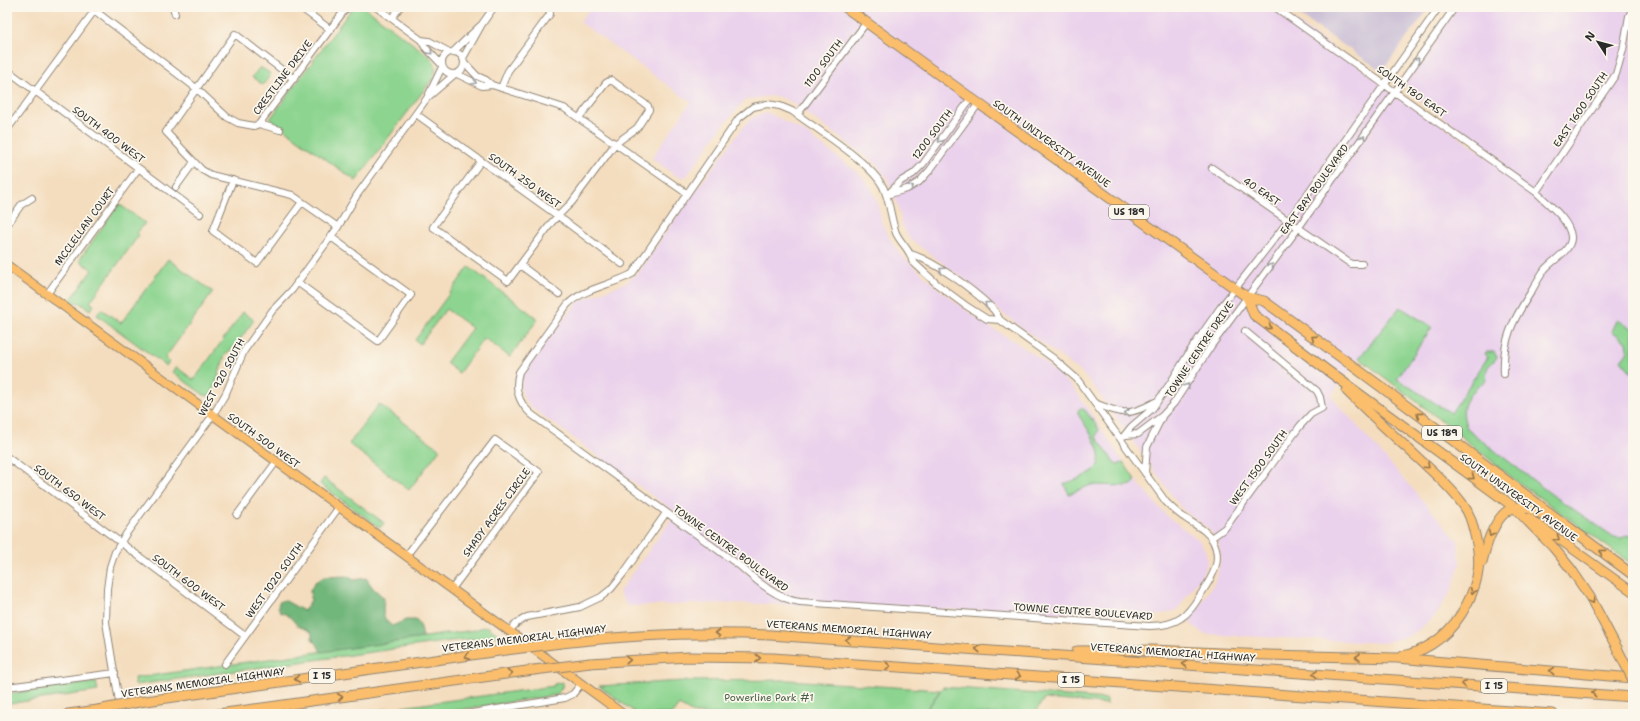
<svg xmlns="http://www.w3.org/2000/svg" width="1640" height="721" font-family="'Shantell Sans',sans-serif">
<rect width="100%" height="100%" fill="#fbf7ec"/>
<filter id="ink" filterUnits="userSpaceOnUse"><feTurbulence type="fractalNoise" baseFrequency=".025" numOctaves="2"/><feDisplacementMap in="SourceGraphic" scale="8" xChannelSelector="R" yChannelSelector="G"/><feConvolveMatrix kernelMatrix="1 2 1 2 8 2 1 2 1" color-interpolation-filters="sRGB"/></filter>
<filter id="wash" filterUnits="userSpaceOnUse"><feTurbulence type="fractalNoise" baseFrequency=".012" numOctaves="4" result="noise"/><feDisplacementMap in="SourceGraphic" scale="16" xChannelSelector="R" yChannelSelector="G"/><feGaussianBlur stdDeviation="0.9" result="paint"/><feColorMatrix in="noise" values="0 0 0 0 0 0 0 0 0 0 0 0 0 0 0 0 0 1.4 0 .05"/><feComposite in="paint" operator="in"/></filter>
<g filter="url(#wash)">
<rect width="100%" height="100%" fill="#f4ddbe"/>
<!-- built -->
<path fill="#ead1ec" d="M 591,7 L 1275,7 L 1498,164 L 1501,159 L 1415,97 L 1408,89 L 1405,84 L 1408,77 L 1457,7 L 1633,7 L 1633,565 L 1515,480 L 1442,421 L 1359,358 L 1331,396 L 1458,541 L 1460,564 L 1452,589 L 1436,615 L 1412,635 L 1383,643 L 1203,634 L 1189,622 L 1214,583 L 1219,569 L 1221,555 L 1218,541 L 1209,529 L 1182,509 L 1094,387 L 1081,372 L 997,309 L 975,287 L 910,239 L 902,225 L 898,206 L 887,178 L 875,163 L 788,100 L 776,96 L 762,97 L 745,100 L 720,129 L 686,177 L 676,176 L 652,158 L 691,102 L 580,22 Z
M 769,113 L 804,132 L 861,175 L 871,188 L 877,201 L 882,224 L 892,243 L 901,255 L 945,294 L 983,323 L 1014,341 L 1043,361 L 1075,390 L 1134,478 L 1151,498 L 1167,516 L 1199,540 L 1206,552 L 1207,563 L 1205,570 L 1177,610 L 1155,616 L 733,603 L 627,606 L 619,592 L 676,513 L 534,409 L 528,404 L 523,395 L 521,387 L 522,378 L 528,367 L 559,324 L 578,302 L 627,282 L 640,271 L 670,226 L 746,123 L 752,118 L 762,114 Z"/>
<!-- industrial -->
<path fill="#cabfd6" d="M 1287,7 L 1430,7 L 1382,71 Z"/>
<!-- green -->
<path fill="#8cd48f" stroke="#5c805d" d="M 353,7 L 364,7 L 429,56 C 437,64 437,69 433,78 L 356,181 L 270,119 Z
M 260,67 L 271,74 L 263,85 L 252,77 Z
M 119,204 L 145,223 L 137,233 L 139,235 L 90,302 L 94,305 L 90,310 L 80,303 L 70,301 L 92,270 L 79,260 Z
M 168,259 L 213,292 L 165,358 L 169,362 L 166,366 L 97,315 L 101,309 L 121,323 Z
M 469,267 L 538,319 L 510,357 L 484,338 L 459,373 L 446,363 L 472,328 L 446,309 L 420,344 L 415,340 Z
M 1400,307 L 1432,327 L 1397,379 L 1451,413 L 1488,357 L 1485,354 L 1486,352 L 1494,352 L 1497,357 C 1495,361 1491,363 1488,367 C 1485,372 1487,376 1486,380 C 1467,395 1457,406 1468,430 L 1551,494 L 1614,537 L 1621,538 L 1633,534 L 1633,565 L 1515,480 L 1442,421 L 1359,358 Z
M 243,312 L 254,320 L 236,345 L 225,355 L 214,389 L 210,396 L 204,395 L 172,372 L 176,367 L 194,380 Z
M 1618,319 L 1633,329 L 1633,374 L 1621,360 L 1628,351 L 1627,342 L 1612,331 Z
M 379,404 L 440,449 L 409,490 L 349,444 Z
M 1080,408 L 1085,410 L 1099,429 L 1096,437 L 1114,462 L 1117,464 L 1124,463 L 1134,478 L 1135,482 L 1132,485 L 1127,486 L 1091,485 L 1069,494 L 1064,484 C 1074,480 1085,477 1093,471 C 1111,457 1086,428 1078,414 L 1078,411 Z
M 324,478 L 384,523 L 380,528 L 320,484 Z
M 487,626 L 500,636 L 451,641 L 135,685 L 134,678 L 474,630 Z
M 788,680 L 940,690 L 923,714 L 695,714 L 679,705 L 672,714 L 637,714 L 599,686 L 683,681 Z
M 96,682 L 98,691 L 7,704 L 7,696 L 13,693 Z
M 563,682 L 562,687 L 557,695 L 432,714 L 351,714 L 554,686 L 554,684 Z
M 943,687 L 1107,699 L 1107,704 L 1044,699 L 1034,714 L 924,714 Z"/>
<!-- forest -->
<path fill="#71b67a" stroke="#4e7052" d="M 347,576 L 354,580 L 366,578 L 373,588 L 384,598 C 383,610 381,618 392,626 L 406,620 L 416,620 L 421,627 L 423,638 L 321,652 L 317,644 L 312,639 L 312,633 C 307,629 305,629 300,627 C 293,623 293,616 280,612 L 278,607 L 279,602 L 284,600 L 304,611 L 311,600 L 310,591 L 315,582 L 324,577 Z"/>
</g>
<g filter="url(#ink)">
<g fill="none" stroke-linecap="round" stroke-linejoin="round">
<!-- minor casing -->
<g stroke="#908474" stroke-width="8">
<path id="minor" d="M 173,7 L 175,14
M 300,7 L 331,30
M 376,7 L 421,40 L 429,41 L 449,52
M 1275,7 L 1536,192 C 1547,203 1570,220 1571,237 C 1572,250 1553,260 1545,269 C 1540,276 1535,285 1531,292 C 1513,320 1502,340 1504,374
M 94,10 L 196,88 L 227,117 L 238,123 L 254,126 L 259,124 L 347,7
M 392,18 L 400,7
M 421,40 L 425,47 L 441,64
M442 63a11 11 0 1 1 22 0a11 11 0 1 1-22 0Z
M 453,52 L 480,26
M 463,58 L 482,24 L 494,7
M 464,62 L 477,76 L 486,80 L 492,85
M 7,70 L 200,214
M 457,74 L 482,86 L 492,85 L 564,108 L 686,193
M 294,79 L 235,34 L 166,132 L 202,170 L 211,175 L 292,195 L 338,227
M 501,88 L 508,71 L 550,14 L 549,7
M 427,98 L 455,74
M 767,104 L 780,106 L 792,111 C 815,128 874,164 884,189 C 890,203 891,219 896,233 C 901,244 911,250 912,261 L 938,285 L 965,305 L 987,319 L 1000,320 L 1053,358 L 1077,379 L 1166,502 C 1172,508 1178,514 1185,518 C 1195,525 1207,530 1213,541 C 1224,562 1210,580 1199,597 C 1194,605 1189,613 1181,618 C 1171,625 1160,626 1149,626 L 800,602 C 777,599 757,581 740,566 L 531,414 C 518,402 514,389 519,372 L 567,305 C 582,289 612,285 632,274 L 739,118 L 753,107 Z
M 416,114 L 558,216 L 622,264
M 797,115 L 866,23
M 259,124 L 280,130
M 7,130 L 97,7
M 481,161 L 433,227 L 508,281 L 552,222 L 572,202 L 615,144 L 637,128 L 649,110 L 648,106 L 611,80 L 606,83 L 579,118
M 1212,168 L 1351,264 L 1362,264
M 233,180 L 213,231 L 257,263 L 302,202
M 176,187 L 194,162
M 1536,192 L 1616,74 L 1623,50 L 1629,16 L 1633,8
M 888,194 L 901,181 L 913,174 L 923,164 L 971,98
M 886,195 L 907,189 L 919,182 L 930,170 L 979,103
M 7,225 L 21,205 L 32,198
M 911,254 C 936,262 972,289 991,307 C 995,310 997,315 1000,320
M 520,265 L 559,294
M 297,282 L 378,341 L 411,295 L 331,237
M 47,294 L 138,169
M 1095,403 C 1122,414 1128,417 1155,402
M 1126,435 L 1138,434 L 1162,416 L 1174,403 L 1211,346 L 1299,227 L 1455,7
M 1123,437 L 1131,427 L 1152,409 L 1169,385 L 1190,351 L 1220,308 L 1289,220 L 1439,7
M 7,457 L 245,636
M 1145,473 L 1147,447 L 1162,417
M 237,515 L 276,462
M 1211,538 L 1225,528 L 1300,426 L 1311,414 L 1322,408 L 1320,397 L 1317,391 L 1245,331
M 406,556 L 495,440 L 539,472 L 452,589
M 509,631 L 517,623 L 527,617 L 580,607 L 601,597 L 611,589 L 623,574 L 666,513
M 225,664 L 339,507
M 7,687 L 115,673
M 121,714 L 106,622 L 107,589 L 110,567 L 115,552 L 126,534 L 213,415 L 226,393 L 244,351 L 272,311 L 292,290 L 338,227 L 357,195 L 427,98 L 442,67
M 466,714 L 565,698 L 573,694 L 581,684"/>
</g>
<!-- major casing -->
<g stroke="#908474" stroke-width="10">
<path id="major" d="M 7,265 L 623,714
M 1529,518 L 1633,592"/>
</g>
<!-- highway casing -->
<g stroke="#908474" stroke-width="11">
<path id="highway" d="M 845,7 L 1247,297 L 1264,301 L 1380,386 L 1633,575
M 1247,297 L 1254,315 L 1328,371 L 1514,507 L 1553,547 L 1571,569 L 1590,597 L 1617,648
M 1347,391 C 1370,414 1394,436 1418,458 C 1433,472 1452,488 1464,506 C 1469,513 1472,522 1474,531 C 1482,560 1480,578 1467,604 C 1453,631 1433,649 1403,656
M 1482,562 C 1486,545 1497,507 1519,507 C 1530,506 1542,515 1551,519
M 561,643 C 631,635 700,632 770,635 L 1633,697
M 1077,651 L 1152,650 L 1267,655 L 1397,658 L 1633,678
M 590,663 L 689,657 L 773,658 L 1553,714
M 139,702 L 506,650
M 68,714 L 98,710
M 218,714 L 534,670"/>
</g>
<!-- minor -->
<use href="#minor" stroke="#fff" stroke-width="6"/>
<!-- major -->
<use href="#major" stroke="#fabe6d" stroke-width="8"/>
<!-- highway -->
<use href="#highway" stroke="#fabe6d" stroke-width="9"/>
<!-- highway-bridge casing -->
<g stroke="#908474" stroke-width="11" stroke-linecap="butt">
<path id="highway-bridge" d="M 1617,648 L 1633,680
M 506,650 L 561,643
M 534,670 L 590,663
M 98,710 L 139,702"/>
</g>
<!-- highway-bridge -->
<use href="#highway-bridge" stroke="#fabe6d" stroke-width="9"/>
</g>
<!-- one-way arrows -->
<defs><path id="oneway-chevron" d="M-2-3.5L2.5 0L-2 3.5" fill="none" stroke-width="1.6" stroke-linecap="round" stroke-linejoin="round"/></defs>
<g stroke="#a0a0a0">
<use href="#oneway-chevron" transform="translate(430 52) rotate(45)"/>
<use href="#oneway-chevron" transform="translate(1417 60) rotate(-55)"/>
<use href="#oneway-chevron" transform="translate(474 82) rotate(25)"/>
<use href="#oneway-chevron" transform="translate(1363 138) rotate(-54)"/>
<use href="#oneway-chevron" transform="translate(940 140) rotate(126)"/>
<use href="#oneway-chevron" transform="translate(911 187) rotate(-28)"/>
<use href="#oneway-chevron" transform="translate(1271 266) rotate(-54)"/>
<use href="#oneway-chevron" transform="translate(942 270) rotate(-146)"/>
<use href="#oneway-chevron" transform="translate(987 304) rotate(-141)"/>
<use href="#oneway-chevron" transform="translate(1187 386) rotate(-58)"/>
<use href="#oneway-chevron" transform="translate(1127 413) rotate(-177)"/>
</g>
<g stroke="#92744c">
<use href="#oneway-chevron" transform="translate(1269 327) rotate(37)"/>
<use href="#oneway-chevron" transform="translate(1314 338) rotate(-144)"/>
<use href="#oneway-chevron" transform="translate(1419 415) rotate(-143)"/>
<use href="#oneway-chevron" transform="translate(1427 466) rotate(43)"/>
<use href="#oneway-chevron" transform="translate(1472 477) rotate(36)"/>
<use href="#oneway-chevron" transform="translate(1491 534) rotate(116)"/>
<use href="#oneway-chevron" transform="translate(1557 538) rotate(35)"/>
<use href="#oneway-chevron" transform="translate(1602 552) rotate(-143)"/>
<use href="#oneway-chevron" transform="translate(1473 591) rotate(114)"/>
<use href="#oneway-chevron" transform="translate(1592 601) rotate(59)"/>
<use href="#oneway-chevron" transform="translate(718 633) rotate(-180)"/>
<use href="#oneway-chevron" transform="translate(848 640) rotate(-176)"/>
<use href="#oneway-chevron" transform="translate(978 649) rotate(-176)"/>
<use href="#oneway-chevron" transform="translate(467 656) rotate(172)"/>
<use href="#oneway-chevron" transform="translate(1358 657) rotate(-179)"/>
<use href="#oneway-chevron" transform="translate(758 658) rotate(2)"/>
<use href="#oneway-chevron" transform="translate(628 660) rotate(-4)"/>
<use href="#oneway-chevron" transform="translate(1185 664) rotate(-176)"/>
<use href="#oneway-chevron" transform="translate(888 666) rotate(4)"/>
<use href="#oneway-chevron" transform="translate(1552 671) rotate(-175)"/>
<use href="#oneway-chevron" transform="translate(510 673) rotate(-8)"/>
<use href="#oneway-chevron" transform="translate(1315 674) rotate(-176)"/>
<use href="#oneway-chevron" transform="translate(1018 676) rotate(4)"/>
<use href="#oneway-chevron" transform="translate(297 679) rotate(172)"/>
<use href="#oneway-chevron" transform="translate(1464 684) rotate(-176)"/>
<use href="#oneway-chevron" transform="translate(1594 693) rotate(-175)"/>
<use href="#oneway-chevron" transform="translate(340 697) rotate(-8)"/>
</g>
</g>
<g text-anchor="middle" stroke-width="3.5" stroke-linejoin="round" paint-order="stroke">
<!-- shield labels -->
<g fill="#fbf7ec" stroke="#696865" stroke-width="1">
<rect x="1109" y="205" width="40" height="14" rx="3"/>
<rect x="1422" y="426" width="40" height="14" rx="3"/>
<rect x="309" y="669" width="26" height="14" rx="3"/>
<rect x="1058" y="673" width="26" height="14" rx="3"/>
<rect x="1481" y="679" width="26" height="14" rx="3"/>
</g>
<g font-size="9" font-weight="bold" fill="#2b2b2b">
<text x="1129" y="215">US 189</text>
<text x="1442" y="436">US 189</text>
<text x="322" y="679">I 15</text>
<text x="1071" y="683">I 15</text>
<text x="1494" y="689">I 15</text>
</g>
<!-- street labels -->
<g font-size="10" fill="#2b2b2b" stroke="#fbf7ec">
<text transform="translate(823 63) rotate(-53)" y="4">1100 SOUTH</text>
<text transform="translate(282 77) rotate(-53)" y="4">CRESTLINE DRIVE</text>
<text transform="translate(1412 91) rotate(35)" y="4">SOUTH 180 EAST</text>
<text transform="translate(1580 109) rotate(-56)" y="4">EAST 1600 SOUTH</text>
<text transform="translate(109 134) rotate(37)" y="4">SOUTH 400 WEST</text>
<text transform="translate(932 134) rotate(-53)" y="4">1200 SOUTH</text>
<text transform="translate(1052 143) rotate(36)" y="4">SOUTH UNIVERSITY AVENUE</text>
<text transform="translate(525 180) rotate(36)" y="4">SOUTH 250 WEST</text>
<text transform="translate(1314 189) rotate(-54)" y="4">EAST BAY BOULEVARD</text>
<text transform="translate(1262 191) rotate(34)" y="4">40 EAST</text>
<text transform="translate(84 226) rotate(-54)" y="4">MCCLELLAN COURT</text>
<text transform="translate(1199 349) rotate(-56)" y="4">TOWNE CENTRE DRIVE</text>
<text transform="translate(221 377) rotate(-62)" y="4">WEST 920 SOUTH</text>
<text transform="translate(264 440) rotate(36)" y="4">SOUTH 500 WEST</text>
<text transform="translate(1258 467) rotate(-54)" y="4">WEST 1500 SOUTH</text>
<text transform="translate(70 492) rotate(37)" y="4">SOUTH 650 WEST</text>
<text transform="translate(1519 497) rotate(36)" y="4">SOUTH UNIVERSITY AVENUE</text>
<text transform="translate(496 512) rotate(-54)" y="4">SHADY ACRES CIRCLE</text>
<text transform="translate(731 548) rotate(36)" y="4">TOWNE CENTRE BOULEVARD</text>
<text transform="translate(274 580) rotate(-54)" y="4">WEST 1020 SOUTH</text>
<text transform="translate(189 582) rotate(37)" y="4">SOUTH 600 WEST</text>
<text transform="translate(1083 611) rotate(4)" y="4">TOWNE CENTRE BOULEVARD</text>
<text transform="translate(849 629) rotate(4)" y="4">VETERANS MEMORIAL HIGHWAY</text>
<text transform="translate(524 638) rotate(-7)" y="4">VETERANS MEMORIAL HIGHWAY</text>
<text transform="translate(1173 652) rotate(4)" y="4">VETERANS MEMORIAL HIGHWAY</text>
<text transform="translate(203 682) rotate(-8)" y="4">VETERANS MEMORIAL HIGHWAY</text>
</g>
<!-- park labels -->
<g font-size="10" fill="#485e49" stroke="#fbf7ec">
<text x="769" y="701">Powerline Park #1</text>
</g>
</g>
<!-- margin -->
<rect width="1640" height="721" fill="none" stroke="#fbf7ec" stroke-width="24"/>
<!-- north arrow -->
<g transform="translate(1598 42) rotate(306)" stroke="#fbf7ec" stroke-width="3" paint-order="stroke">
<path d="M0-3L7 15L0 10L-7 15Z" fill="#2b2b2b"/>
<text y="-6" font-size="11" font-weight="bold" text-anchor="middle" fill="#2b2b2b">N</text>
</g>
</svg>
